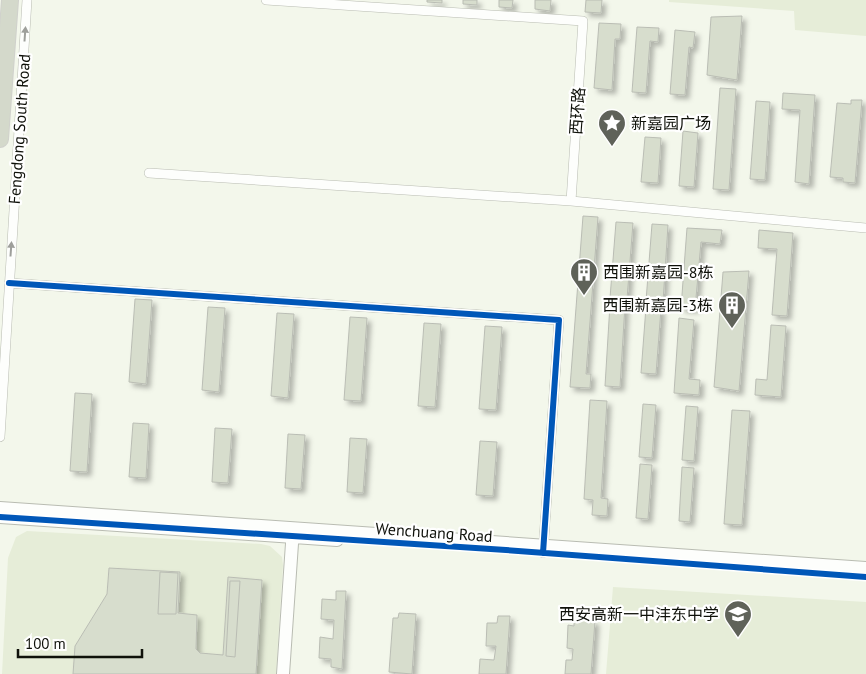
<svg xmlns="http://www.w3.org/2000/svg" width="866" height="674" font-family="'PT Sans','Noto Sans SC',sans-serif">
<defs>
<filter id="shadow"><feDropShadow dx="4" dy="4" stdDeviation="2.5" flood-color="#0004"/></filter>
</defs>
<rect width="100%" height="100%" fill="#f3f7eb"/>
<!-- built -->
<path fill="#e6edd8" d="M 669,0 L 866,0 L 866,36 L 795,30 L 794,11 L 669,2 Z
M 27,531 L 261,544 L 270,546 L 282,557 L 283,565 L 276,674 L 2,674 L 8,558 L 16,537 Z
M 613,587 L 866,602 L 866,674 L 606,674 Z"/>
<!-- building -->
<path fill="#d7ddcd" stroke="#babdb4" filter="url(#shadow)" d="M 427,0 L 442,0 L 442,3 L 427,2 Z
M 463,0 L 477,0 L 477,5 L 463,4 Z
M 499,0 L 513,0 L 512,8 L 499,7 Z
M 535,0 L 551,0 L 550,11 L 535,9 Z
M 586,0 L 602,0 L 601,13 L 585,12 Z
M 742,16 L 737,80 L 707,75 L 711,17 Z
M 599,23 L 621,24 L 620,39 L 615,39 L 612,90 L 594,88 Z
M 637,27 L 659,28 L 658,42 L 650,41 L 646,93 L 632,92 Z
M 675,30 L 695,32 L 693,48 L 689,47 L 685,95 L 670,94 Z
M 720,88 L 736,89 L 729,190 L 713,189 Z
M 783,93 L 815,95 L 809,184 L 795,182 L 800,110 L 782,109 Z
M 851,100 L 862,100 L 855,183 L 843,182 L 843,178 L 830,177 L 837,103 L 851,104 Z
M 756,101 L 770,102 L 765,180 L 750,179 Z
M 683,131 L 698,133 L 694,187 L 679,186 Z
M 645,137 L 661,138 L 658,183 L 641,182 Z
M 583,216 L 598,217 L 586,374 L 591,374 L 590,388 L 570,387 Z
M 616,222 L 633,223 L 627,299 L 610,298 Z
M 652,224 L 668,225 L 663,302 L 646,301 Z
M 687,228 L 722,230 L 720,244 L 701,242 L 695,309 L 681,308 Z
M 759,230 L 793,233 L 787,316 L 772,315 L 777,249 L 758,248 Z
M 749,271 L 739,391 L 714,387 L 723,272 Z
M 135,299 L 152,300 L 146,384 L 129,382 Z
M 610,304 L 625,305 L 620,387 L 605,386 Z
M 208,307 L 225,308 L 219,392 L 202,390 Z
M 646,307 L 661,309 L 656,374 L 641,373 Z
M 277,313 L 294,314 L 288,398 L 271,396 Z
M 350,317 L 367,318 L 361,401 L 344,400 Z
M 679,318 L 694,320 L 689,379 L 700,380 L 699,395 L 674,393 Z
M 424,323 L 441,324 L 435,407 L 418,406 Z
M 771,325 L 786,326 L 781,397 L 755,395 L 756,379 L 767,380 Z
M 485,326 L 502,327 L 496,410 L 479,409 Z
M 75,393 L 92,394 L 87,472 L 70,471 Z
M 590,400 L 607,401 L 601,498 L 608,499 L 607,516 L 592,515 L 593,500 L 584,499 Z
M 643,404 L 656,405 L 652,458 L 639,457 Z
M 686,406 L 698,407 L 694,461 L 682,460 Z
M 732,410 L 750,411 L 742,525 L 724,524 Z
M 133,423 L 149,424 L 146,478 L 129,477 Z
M 215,428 L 232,429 L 228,483 L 212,482 Z
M 288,434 L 305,435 L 301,489 L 285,488 Z
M 350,438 L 367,439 L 363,493 L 347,492 Z
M 480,441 L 497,442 L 493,496 L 476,495 Z
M 640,464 L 652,465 L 648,519 L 636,518 Z
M 682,467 L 694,468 L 690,522 L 679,521 Z
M 109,568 L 180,572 L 178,613 L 197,615 L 196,649 L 200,653 L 223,655 L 228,577 L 262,580 L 256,674 L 73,674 L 75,646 L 107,594 Z
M 160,572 L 178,573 L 176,614 L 158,614 Z
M 230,581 L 240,581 L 235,657 L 226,656 Z
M 336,591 L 346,591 L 342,669 L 331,667 L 331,659 L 319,658 L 320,637 L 333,639 L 334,620 L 321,619 L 322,599 L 336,600 Z
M 399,613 L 416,614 L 412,674 L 389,672 L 393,618 L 398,618 Z
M 498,616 L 510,616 L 506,674 L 479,674 L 480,659 L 494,660 L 496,646 L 486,646 L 487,623 L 497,623 Z
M 574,619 L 595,621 L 591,674 L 565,674 L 566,660 L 572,660 L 573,649 L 567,648 L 568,625 L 574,626 Z"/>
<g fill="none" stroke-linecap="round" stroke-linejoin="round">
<!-- street casing -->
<g stroke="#b9bcb2" stroke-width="10">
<path id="street" d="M 266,0 L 583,21 L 571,201
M 149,173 L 571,201 L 866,228
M 9,283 L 559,320 L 543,553
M 0,437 L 27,0"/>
</g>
<!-- secondary casing -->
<g stroke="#b9bcb2" stroke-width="14">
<path id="secondary" d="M 0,508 L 866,568
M 0,517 L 337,540
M 283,674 L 293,529"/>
</g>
<!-- highway casing -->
<g stroke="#d0d1cc" stroke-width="18">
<path id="highway" d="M 0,139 L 10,0"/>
</g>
<!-- street -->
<use href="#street" stroke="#fdfefc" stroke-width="9"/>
<!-- secondary -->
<use href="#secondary" stroke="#fdfefc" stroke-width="12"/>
<!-- highway -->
<use href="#highway" stroke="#d4d9cb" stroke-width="16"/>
<!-- cycleway casing -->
<g stroke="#fff" stroke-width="9">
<path id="cycleway" d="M 9,283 L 559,320 L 543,553
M 0,517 L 506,550 L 866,577"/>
</g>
<!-- cycleway -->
<use href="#cycleway" stroke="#0057b8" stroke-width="6"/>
</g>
<!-- one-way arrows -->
<defs><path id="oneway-solid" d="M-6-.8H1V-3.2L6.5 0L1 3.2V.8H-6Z" transform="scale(1.25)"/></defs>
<g fill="#9e9f9b">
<use href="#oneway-solid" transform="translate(25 34) rotate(-86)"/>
<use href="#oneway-solid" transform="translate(11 249) rotate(-86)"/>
</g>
<!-- icons -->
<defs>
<g id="sight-pin" transform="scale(1.4375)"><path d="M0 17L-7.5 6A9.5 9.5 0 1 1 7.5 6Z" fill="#5f6259" stroke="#fff"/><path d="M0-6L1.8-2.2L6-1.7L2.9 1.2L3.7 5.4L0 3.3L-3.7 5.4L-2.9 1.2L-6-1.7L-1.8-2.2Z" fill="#fff"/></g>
<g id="building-pin" transform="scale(1.4375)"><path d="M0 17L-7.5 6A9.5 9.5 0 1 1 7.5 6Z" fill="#5f6259" stroke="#fff"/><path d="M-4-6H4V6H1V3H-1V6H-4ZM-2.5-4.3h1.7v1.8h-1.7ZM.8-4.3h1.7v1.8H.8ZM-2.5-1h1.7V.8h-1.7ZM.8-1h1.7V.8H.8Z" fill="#fff"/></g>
<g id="school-pin" transform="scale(1.4375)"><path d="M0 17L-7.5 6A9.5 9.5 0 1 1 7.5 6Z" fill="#5f6259" stroke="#fff"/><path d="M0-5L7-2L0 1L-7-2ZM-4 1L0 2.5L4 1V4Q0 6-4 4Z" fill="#fff"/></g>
</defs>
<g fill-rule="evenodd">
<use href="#sight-pin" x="612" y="123"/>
<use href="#building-pin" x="584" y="272"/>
<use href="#building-pin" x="732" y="305"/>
<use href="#school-pin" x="738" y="614"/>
</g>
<g text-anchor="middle" stroke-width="4.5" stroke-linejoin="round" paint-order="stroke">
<!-- street labels -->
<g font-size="16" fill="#0f110a" stroke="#fff">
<text transform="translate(577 111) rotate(-86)" y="6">西环路</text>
<text transform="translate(19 129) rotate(-86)" y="6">Fengdong South Road</text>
<text transform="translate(434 532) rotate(4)" y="6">Wenchuang Road</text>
</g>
<!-- poi labels -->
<g font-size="16" fill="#0f110a" stroke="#fff" text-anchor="start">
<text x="631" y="129">新嘉园广场</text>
<text x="603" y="278">西围新嘉园-8栋</text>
<text x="713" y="311" text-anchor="end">西围新嘉园-3栋</text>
<text x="719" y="620" text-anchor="end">西安高新一中沣东中学</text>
</g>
</g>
<!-- scale -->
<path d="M18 649v8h124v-8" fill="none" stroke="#0f110a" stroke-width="2.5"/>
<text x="25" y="649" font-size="15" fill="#0f110a" stroke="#ffffff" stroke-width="4" paint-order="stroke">100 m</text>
</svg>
